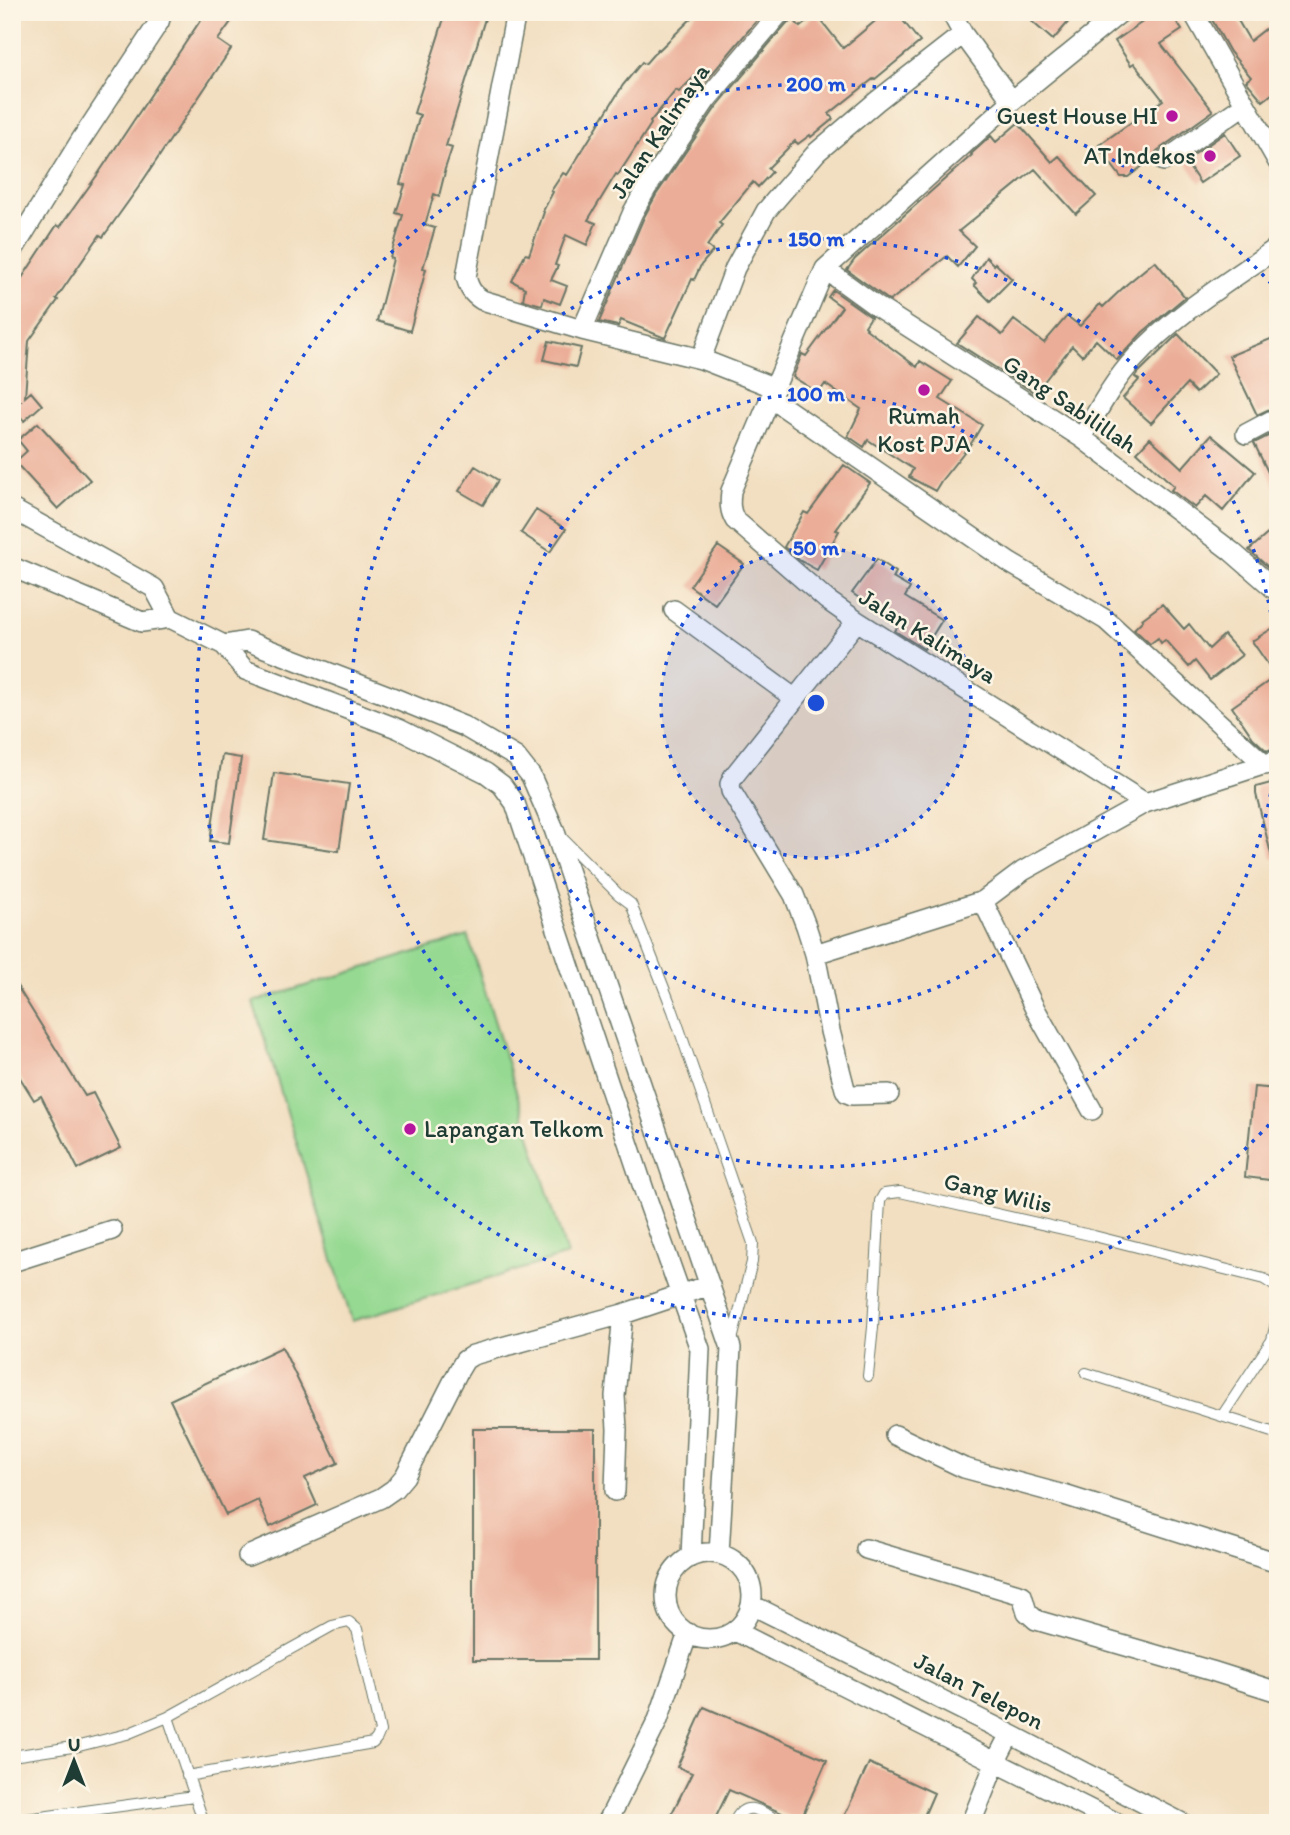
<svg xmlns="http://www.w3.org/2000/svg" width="1290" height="1835" font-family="Itim,sans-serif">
<rect width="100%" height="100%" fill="#fcf5e5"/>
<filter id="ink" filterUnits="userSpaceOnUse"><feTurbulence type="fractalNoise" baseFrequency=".0143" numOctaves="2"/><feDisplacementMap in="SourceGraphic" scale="14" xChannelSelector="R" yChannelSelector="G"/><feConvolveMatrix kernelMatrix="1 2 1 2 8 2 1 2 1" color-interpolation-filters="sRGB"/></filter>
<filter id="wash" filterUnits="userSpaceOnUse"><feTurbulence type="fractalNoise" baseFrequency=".00686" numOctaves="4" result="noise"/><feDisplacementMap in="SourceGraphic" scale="28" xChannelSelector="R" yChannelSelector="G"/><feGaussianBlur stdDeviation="1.57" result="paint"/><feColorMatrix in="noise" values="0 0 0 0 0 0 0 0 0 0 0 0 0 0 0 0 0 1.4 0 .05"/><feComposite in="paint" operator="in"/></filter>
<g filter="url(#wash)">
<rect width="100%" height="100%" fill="#f2dec0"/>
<!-- green -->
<path fill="#95d992" stroke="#5a8b63" stroke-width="2" d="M 468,936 L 567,1255 L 352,1321 L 253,1002 Z"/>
<g id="blocks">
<!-- building -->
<path fill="#ebad97" d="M 206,12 L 238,12 L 218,40 L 231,49 L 138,188 L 103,237 L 100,235 L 56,299 L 58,300 L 29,341 L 25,397 L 31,392 L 42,405 L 24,421 L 12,407 L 20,401 L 12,401 L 12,293 L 57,225 L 60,227 L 98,174 Z
M 446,12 L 487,12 L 446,146 L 452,148 L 444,172 L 445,172 L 439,196 L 434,194 L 425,225 L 435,228 L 423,268 L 426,269 L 410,331 L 377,321 L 393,259 L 390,258 L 403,215 L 396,213 L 405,185 L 400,184 L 420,115 L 414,113 Z
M 698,12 L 764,12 L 706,81 L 699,72 L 679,92 L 676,90 L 650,122 L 651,124 L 618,175 L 616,174 L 588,220 L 596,223 L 587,245 L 566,235 L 555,265 L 558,266 L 551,280 L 567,286 L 560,304 L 544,298 L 542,305 L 523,300 L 525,288 L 512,281 L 525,254 L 529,255 L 544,212 L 543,211 L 553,192 L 551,191 L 563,173 L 567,175 L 623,85 L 642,62 L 645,64 L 658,49 L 659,50 Z
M 886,12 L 896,12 L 920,42 L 874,80 L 873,79 L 829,114 L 833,119 L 811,137 L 810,135 L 798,144 L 795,141 L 768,168 L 772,172 L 758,187 L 753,182 L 719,223 L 722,225 L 707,246 L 713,251 L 701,265 L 694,280 L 692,279 L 665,338 L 621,320 L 618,326 L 599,322 L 644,217 L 656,195 L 717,106 L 786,24 L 793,19 L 800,27 L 816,14 L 843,48 Z
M 1021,12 L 1077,12 L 1053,40 Z
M 1157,12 L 1170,12 L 1182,30 L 1161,44 L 1213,111 L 1157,151 L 1152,159 L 1128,177 L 1121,177 L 1101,151 L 1103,149 L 1099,145 L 1163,100 L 1134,63 L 1131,65 L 1115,41 Z
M 1216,12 L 1233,12 L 1250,41 L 1268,27 L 1278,39 L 1278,89 L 1263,101 L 1246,81 L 1251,77 L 1230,52 L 1210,16 Z
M 1018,123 L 1052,162 L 1059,156 L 1096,196 L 1076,214 L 1035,169 L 959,231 L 975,246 L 958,267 L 947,256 L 890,301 L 847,270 L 855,259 L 972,155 L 971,154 L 991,136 L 996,142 Z
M 1225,133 L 1240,156 L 1200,183 L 1185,161 Z
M 986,257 L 994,265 L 995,263 L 1012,279 L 990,301 L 974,285 L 976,283 L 972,279 Z
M 1155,261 L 1185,297 L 1143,332 L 1117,360 L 1096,340 L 1082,356 L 1072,346 L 1035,393 L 957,343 L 979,317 L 1002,335 L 1014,320 L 1044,343 L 1067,316 L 1080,326 L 1100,304 L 1103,307 L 1127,284 Z
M 833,290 L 871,317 L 865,326 L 867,328 L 866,329 L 917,367 L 920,361 L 952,381 L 940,399 L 982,425 L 972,442 L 941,481 L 935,491 L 909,477 L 913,469 L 868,440 L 864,447 L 848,436 L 861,409 L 825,384 L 819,393 L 793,377 L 802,354 L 806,356 L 842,307 L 828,297 Z
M 1178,334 L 1216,374 L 1196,393 L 1187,384 L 1151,423 L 1123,398 L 1139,380 L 1135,377 L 1137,374 Z
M 1278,336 L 1278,405 L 1257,415 L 1229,356 Z
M 549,341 L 581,348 L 576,367 L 544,360 Z
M 38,423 L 90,480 L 58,509 L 15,462 L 27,451 L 18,440 Z
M 1278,431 L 1278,493 L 1254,443 Z
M 1211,435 L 1255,472 L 1223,511 L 1206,496 L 1195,508 L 1171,490 L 1174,486 L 1137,452 L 1150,438 L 1182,468 Z
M 844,465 L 870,483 L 836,530 L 839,531 L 817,570 L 799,560 L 784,547 L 804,512 L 808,514 Z
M 475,466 L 498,480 L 483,505 L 459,491 Z
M 536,510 L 566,529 L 550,552 L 521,533 Z
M 1278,525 L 1278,576 L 1249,550 Z
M 718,546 L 744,564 L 715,604 L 690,586 Z
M 877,559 L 896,572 L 893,578 L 910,588 L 905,597 L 942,620 L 924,649 L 895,631 L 900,623 L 872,607 L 852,593 Z
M 1162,604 L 1184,629 L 1189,624 L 1209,649 L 1224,635 L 1242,655 L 1210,680 L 1195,661 L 1189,667 L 1165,640 L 1161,643 L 1158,638 L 1150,644 L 1134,629 L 1143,620 L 1142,619 Z
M 1278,625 L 1278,746 L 1267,751 L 1253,738 L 1232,707 L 1276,676 L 1252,641 Z
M 222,755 L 241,758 L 229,843 L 210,841 Z
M 274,773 L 349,784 L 339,851 L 264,840 Z
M 1278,781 L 1278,857 L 1272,858 L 1256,794 L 1256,787 Z
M 12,978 L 85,1096 L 93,1093 L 121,1148 L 78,1169 L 41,1096 L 34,1100 L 12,1065 Z
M 1254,1087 L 1278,1089 L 1278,1181 L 1245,1177 Z
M 282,1347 L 338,1463 L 305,1478 L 317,1505 L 270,1527 L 258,1500 L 226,1515 L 170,1400 Z
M 473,1429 L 595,1429 L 595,1660 L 473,1660 Z
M 704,1707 L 827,1760 L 800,1821 L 729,1790 L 713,1823 L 667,1823 L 692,1773 L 677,1767 Z
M 869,1763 L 934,1793 L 921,1823 L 841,1823 Z"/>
</g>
</g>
<g filter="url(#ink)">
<use href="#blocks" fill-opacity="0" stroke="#697565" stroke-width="2"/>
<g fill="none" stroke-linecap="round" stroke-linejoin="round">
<!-- lane casing -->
<g stroke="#697565" stroke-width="12">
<path id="lane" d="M 560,836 L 618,894 L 631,904 L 673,1011 L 753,1243 L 752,1262 L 732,1340
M 1086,1373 L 1278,1434
M 868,1376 L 873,1327 L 880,1201 L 884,1194 L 900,1192 L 1094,1236 L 1264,1279 L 1278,1288
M 1222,1416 L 1272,1340 L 1278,1315
M 168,1717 L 204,1823
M 12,1756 L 79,1746 L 127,1734 L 168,1717 L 332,1626 L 349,1622 L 357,1629 L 380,1731 L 377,1738 L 373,1743 L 187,1776
M 12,1821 L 194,1796
M 734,1823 C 745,1796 764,1814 783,1823"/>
</g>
<!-- street casing -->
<g stroke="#697565" stroke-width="22">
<path id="street" d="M 516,12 L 466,277 C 469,288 472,294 482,300 L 582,330 L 701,359 L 775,388
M 951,12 L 963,34 L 1012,101
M 1121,12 L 1012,101 L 825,269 L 731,491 C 730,502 729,510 735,520 L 827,600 L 857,621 L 1145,803
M 1193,12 L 1278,162
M 1164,161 L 1244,105
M 12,252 L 81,140 L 159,22 L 162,12
M 825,269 L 876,306 L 1082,438 L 1231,551 L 1278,592
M 582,330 L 633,212 L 646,189 L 707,99 L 778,15 L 783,12
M 701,359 L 735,268 L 766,211 L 817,152 L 877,101 L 963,34
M 772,399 L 1010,563 L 1106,620 L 1265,765
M 1246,434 L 1278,417
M 1082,438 C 1098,410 1114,380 1136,357 C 1176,313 1230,281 1278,247
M 12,509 L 154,588 L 170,618
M 12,567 L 142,622 L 170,618 L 224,645 L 245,670 L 399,729 L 486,773 L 502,785 L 515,803 L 645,1193 L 700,1349 L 691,1557
M 674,610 L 794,698
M 857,621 L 733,777 L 730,784 L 731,791 L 794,895 L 806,926 L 815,954 L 830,1031 L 845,1089 L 847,1093 L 852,1095 L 889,1094
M 224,645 L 247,641 L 387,695 L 463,726 L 516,757 L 531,776 L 554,829 L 731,1348 L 719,1554
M 983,901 L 1034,1007 L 1092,1110
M 815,954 L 983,901 L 1023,871 L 1145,803 L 1278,760
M 12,1262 L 112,1230
M 895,1435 L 964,1468 L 1064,1495 L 1278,1563
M 615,1491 L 617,1429 L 615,1396 L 623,1314
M 866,1549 L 1022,1595 L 1027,1612 L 1036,1620 L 1212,1671 L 1278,1692
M666 1596a43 43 0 1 1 86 0a43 43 0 1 1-86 0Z
M 248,1556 L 381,1498 L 394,1489 L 405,1476 L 459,1370 L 465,1360 L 473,1355 L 623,1314 L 710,1285
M 752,1605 L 1010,1734 L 1182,1823
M 735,1631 L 1117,1823
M 607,1823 L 658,1720 L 688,1633
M 971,1823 L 996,1761 L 1010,1734"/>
</g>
<!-- lane -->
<use href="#lane" stroke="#fff" stroke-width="10"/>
<!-- street -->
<use href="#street" stroke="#fff" stroke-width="19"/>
</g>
</g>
<!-- distance rings -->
<circle cx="816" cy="703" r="155" fill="#1d4ed8" fill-opacity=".12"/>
<g fill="none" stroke="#1d4ed8" stroke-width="3.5" stroke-dasharray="3.5 7">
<circle cx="816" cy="703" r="155"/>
<circle cx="816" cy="703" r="309"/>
<path d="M1277 752A464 464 0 1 1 1277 654"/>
<path d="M1276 1117A619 619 0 1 1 1276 289"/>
</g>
<!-- markers -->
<g fill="#b5179e" stroke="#fcf5e5" stroke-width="2.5">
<circle cx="1172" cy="116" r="7"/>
<circle cx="1210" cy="156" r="7"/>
<circle cx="924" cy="390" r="7"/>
<circle cx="410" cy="1129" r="7"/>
</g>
<g text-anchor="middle" stroke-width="5" stroke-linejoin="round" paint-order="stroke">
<!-- poi labels -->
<g font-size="24" fill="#1f3d34" stroke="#fcf5e5" text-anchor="end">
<text x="1158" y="124">Guest House HI</text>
<text x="1196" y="164">AT Indekos</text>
<text x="924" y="424" text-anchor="middle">Rumah<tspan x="924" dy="28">Kost PJA</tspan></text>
<text x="424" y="1137" text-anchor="start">Lapangan Telkom</text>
</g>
<!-- street labels -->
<g font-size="24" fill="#1f3d34" stroke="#fcf5e5">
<text transform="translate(660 131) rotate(-56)" y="8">Jalan Kalimaya</text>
<text transform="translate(1070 404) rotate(34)" y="8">Gang Sabilillah</text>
<text transform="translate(928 636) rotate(32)" y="8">Jalan Kalimaya</text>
<text transform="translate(998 1193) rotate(13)" y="8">Gang Wilis</text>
<text transform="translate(979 1691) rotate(27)" y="8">Jalan Telepon</text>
</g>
</g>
<circle cx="816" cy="703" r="10" fill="#1d4ed8" stroke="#fcf5e5" stroke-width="3.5"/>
<g font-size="21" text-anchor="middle" font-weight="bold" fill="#1d4ed8" stroke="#fcf5e5" stroke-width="5" stroke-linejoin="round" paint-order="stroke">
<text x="816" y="91">200 m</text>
<text x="816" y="246">150 m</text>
<text x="816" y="401">100 m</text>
<text x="816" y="555">50 m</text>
</g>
<!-- margin -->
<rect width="1290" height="1835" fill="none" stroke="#fcf5e5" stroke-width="42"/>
<!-- north arrow -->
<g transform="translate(74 1761)" stroke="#fcf5e5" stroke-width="5" paint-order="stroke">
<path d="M0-5L12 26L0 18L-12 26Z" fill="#1f3d34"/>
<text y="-10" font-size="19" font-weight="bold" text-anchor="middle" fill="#1f3d34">U</text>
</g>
</svg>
